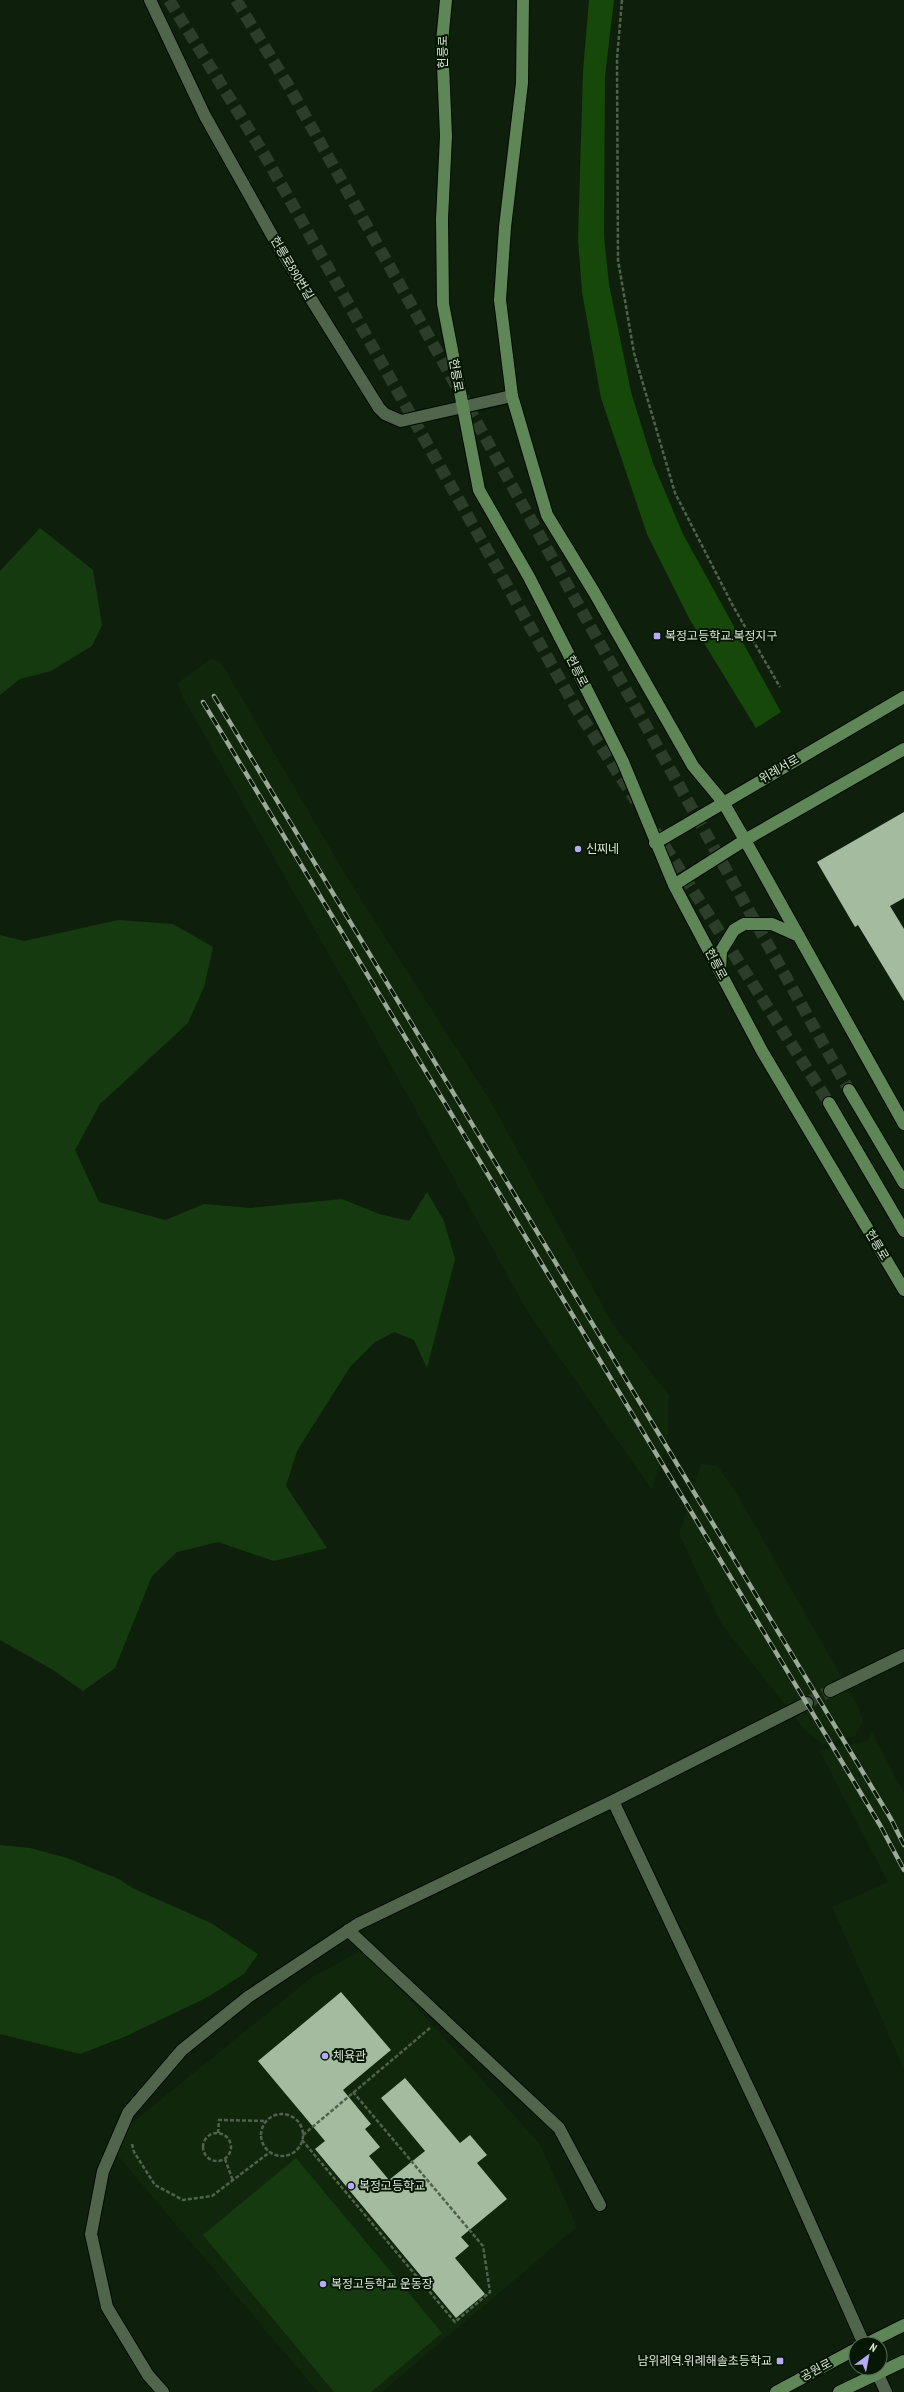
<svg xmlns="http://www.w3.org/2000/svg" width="904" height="2392" font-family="'PT Sans Narrow','Noto Sans KR',sans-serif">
<rect width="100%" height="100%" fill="#0e200b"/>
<!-- built -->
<path fill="#10270b" d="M 211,659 L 220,661 L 350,882 L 491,1102 L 612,1323 L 669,1395 L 668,1437 L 652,1490 L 529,1314 L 353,997 L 182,696 L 177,683 Z
M 701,1464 L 718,1466 L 737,1494 L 858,1706 L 863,1722 L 855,1736 L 823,1744 L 805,1730 L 722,1625 L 679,1534 Z
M 872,1732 L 904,1794 L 904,2069 L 832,1907 L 888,1882 L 819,1750 L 867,1741 Z
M 364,1949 L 540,2144 L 577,2227 L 382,2392 L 318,2392 L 107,2143 L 312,1977 Z"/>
<!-- green -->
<path fill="#163a0f" d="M 40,528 L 93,570 L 102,625 L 92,646 L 51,671 L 20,679 L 0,695 L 0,571 Z
M 118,920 L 173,924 L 213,947 L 204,987 L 188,1023 L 100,1104 L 75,1150 L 99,1202 L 165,1220 L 204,1204 L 250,1208 L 342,1199 L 379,1214 L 409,1221 L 427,1192 L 444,1221 L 455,1259 L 427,1368 L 414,1340 L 394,1332 L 375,1342 L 350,1367 L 297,1451 L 286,1486 L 327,1548 L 274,1561 L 218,1542 L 177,1552 L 152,1576 L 115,1668 L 83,1691 L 53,1670 L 0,1640 L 0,935 L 24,941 Z
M 0,1845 L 30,1848 L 67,1858 L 119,1879 L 132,1888 L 211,1923 L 258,1954 L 244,1974 L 206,1998 L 124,2037 L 80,2054 L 0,2034 Z
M 296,2158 L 442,2333 L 371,2392 L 334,2392 L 203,2235 Z"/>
<!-- water -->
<path fill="#154809" d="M 589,0 L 614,0 L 605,76 L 604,236 L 609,284 L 631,392 L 653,463 L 683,534 L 781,712 L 756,728 L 690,620 L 647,534 L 601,398 L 582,292 L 578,239 L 583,71 Z"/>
<!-- building -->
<path fill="#a4bba0" d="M 904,812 L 904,898 L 890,906 L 904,929 L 904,1001 L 858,925 L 855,927 L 817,862 Z
M 341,1992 L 391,2050 L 343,2090 L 371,2124 L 365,2129 L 380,2147 L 369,2156 L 389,2180 L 425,2151 L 381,2098 L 405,2078 L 460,2143 L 470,2135 L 487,2155 L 477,2163 L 507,2199 L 461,2237 L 469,2246 L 455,2258 L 485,2294 L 456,2318 L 315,2149 L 325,2141 L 258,2061 Z"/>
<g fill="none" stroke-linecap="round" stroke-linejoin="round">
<!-- minor-tunnel -->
<path stroke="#2c3e2a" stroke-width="12" stroke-dasharray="12 6" stroke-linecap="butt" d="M 807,1703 L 830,1691"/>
<!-- major-tunnel -->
<path stroke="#2c3e2a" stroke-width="12" stroke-dasharray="12 6" stroke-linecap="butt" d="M 169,0 L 264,154 L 576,708 L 636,801
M 236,0 L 288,85 L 395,276 L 849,1090
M 655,831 L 829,1103"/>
<!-- minor casing -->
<g stroke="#000900" stroke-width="14">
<path id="minor" d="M 150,0 L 205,116 L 278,246 L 379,408 L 385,414 L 401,421 L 512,396
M 830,1691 L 904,1655
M 613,1801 L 773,2140 L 864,2344
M 348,1930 L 559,2128 L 600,2205
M 875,2368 L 886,2392
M 163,2392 L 148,2375 L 107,2307 L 91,2234 L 103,2171 L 128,2113 L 182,2050 L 248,1997 L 358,1924 L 613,1801 L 807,1703"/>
</g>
<!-- major casing -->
<g stroke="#000900" stroke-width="14">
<path id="major" d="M 446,0 L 442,42 L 446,136 L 442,219 L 443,304 L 479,490 L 529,577 L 592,700 L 623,762 L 674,885 L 762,1051 L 904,1290
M 523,0 L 522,83 L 505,227 L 500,300 L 512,396 L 547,515 L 594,592 L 693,766 L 723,802 L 745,840 L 904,1124
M 655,843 L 904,697
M 674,885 L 745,840 L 904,749
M 720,971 L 721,951 L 734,930 L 744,924 L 772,924 L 799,936
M 849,1090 L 904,1183
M 829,1103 L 904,1231
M 866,2344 L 904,2325
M 776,2392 L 856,2349
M 839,2392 L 904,2361"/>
</g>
<!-- path -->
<path stroke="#51614e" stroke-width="2.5" stroke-dasharray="4 2" stroke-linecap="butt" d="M 622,0 L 617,59 L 618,260 L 634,353 L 675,493 L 733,606 L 780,687
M261 2135a21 21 0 1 1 42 0a21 21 0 1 1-42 0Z
M203 2147a14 14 0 1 1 28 0a14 14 0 1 1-28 0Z
M 218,2133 L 219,2120 L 267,2121
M 303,2135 L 430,2028
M 302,2140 L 455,2322 L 490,2292 L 483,2246 L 353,2092
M 132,2144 L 134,2152 L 155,2185 L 183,2200 L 212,2196 L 270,2152
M 225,2159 L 233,2181"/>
<!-- minor -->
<use href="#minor" stroke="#50654c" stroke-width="12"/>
<!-- major -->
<use href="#major" stroke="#5f8657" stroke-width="12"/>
<!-- rail casing -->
<g stroke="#9ba999" stroke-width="4.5">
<path id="rail" d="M 214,696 L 891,1819 L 904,1845
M 203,702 L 880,1825 L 904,1870"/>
</g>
<!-- rail -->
<use href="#rail" stroke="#061703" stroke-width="3" stroke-dasharray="9" stroke-linecap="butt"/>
</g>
<!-- markers -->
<g fill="#b7abf8" stroke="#061703" stroke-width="1.5">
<rect x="653" y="632" width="8" height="8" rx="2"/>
<circle cx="578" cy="849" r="4"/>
<circle cx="325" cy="2056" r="4"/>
<circle cx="351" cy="2186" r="4"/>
<circle cx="323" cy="2284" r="4"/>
<rect x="776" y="2357" width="8" height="8" rx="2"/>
</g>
<g text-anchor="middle" stroke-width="4" stroke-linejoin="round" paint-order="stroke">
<!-- street labels -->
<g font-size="12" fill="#d9e5d7" stroke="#061703">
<text transform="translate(443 52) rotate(-90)" y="4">헌릉로</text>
<text transform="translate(292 268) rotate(59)" y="4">헌릉로890번길</text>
<text transform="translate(456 375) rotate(80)" y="4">헌릉로</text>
<text transform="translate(577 671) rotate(63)" y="4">헌릉로</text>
<text transform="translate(779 769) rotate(-30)" y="4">위례서로</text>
<text transform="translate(716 964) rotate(62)" y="4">헌릉로</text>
<text transform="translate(877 1245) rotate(59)" y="4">헌릉로</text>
<text transform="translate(816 2370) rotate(-28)" y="4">공원로</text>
</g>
<!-- poi labels -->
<g font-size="12" fill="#d9e5d7" stroke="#061703" text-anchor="start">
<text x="665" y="640">복정고등학교.복정지구</text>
<text x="586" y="853">신찌네</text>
<text x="333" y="2060">체육관</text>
<text x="359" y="2190">복정고등학교</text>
<text x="331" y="2288">복정고등학교 운동장</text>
<text x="772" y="2365" text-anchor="end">남위례역.위례해솔초등학교</text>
</g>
</g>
<!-- north arrow -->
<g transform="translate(868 2356) rotate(32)"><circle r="19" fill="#061703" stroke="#5a6958"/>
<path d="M0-3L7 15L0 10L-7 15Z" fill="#b7abf8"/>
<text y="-6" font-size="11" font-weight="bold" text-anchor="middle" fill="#d9e5d7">N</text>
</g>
</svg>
